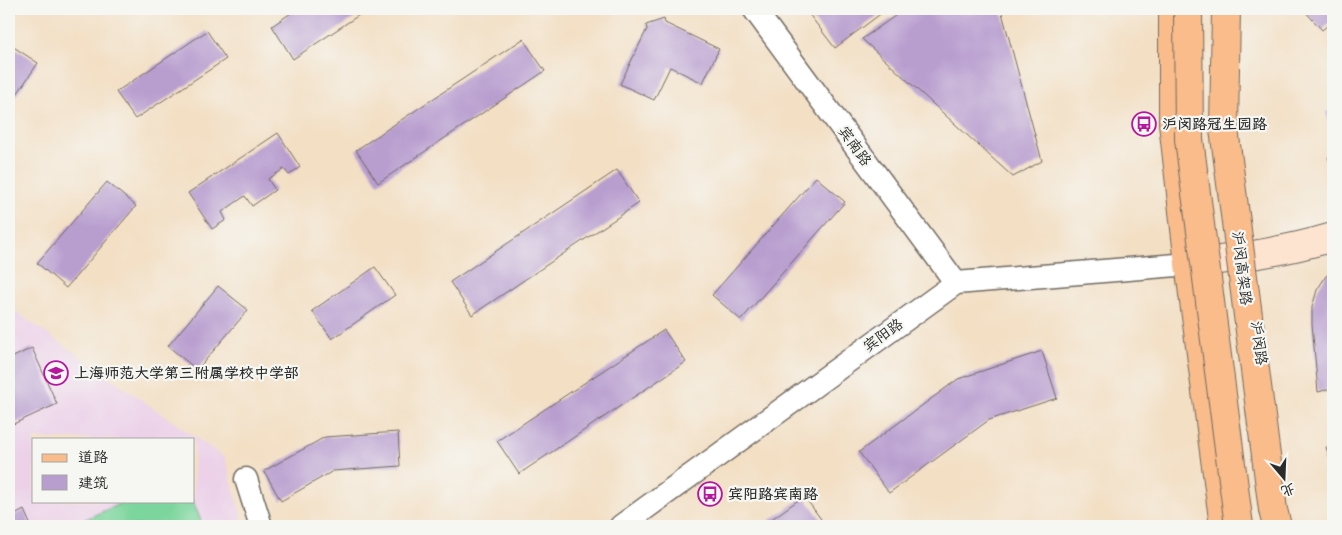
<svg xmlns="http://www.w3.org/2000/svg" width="1342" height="535" font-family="Mali,'LXGW WenKai TC',sans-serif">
<rect width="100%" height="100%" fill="#f6f6f2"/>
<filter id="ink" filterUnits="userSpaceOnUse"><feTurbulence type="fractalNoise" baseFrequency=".02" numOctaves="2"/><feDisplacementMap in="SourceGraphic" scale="10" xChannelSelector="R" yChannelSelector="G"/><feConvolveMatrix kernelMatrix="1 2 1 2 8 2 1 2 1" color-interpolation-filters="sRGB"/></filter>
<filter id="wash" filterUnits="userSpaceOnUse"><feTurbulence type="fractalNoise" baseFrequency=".0096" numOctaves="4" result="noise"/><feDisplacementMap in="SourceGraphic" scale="20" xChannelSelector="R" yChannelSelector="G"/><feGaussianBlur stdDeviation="1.12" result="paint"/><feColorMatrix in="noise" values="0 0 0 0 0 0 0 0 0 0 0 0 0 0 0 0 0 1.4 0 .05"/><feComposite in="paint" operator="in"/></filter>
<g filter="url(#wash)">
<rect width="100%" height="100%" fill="#f3dfc4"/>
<!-- built -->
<path fill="#ecd1e9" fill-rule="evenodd" d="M 9,307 L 225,458 L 244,526 L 9,526 ZM 34,439 L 194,439 L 194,501 L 34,501 Z"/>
<!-- green -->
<path fill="#7bd59c" stroke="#538064" d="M 126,501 L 193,501 L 203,526 L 70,526 Z"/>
<g id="blocks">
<!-- building -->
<path fill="#b89dcf" d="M 297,9 L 368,9 L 293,59 L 272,26 Z
M 805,9 L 887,9 L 835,48 Z
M 905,9 L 1001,9 L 1042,161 L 1013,177 L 862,39 Z
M 1303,9 L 1333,9 L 1331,12 L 1333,14 L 1333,21 L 1322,30 Z
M 664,19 L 665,23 L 719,49 L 703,83 L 670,67 L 654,100 L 620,84 L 647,29 L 646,25 Z
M 207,31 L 226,59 L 135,119 L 116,92 Z
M 523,39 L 545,71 L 378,183 L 356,150 Z
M 9,44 L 38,63 L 9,106 Z
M 1333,110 L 1333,135 L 1326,112 Z
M 278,133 L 300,167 L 289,175 L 284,169 L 268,179 L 275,190 L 252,206 L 245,196 L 222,212 L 226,220 L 212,229 L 188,193 Z
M 1333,155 L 1333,173 L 1328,157 Z
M 617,170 L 639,203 L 472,315 L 450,282 Z
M 816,177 L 845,202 L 741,320 L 712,295 Z
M 107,182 L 136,206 L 66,288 L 37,263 Z
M 375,267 L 395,295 L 332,339 L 312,311 Z
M 1333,271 L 1333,388 L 1318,392 L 1312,324 L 1312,307 L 1317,290 L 1326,276 Z
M 218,286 L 248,310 L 197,370 L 168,346 Z
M 664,330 L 686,362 L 519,474 L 497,441 Z
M 32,348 L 57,404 L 9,426 L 9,359 Z
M 1042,351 L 1057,398 L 989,420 L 889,493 L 859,452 L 958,379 Z
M 398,432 L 400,466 L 333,471 L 281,501 L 264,471 L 325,437 Z
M 1333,445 L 1333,469 L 1326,447 Z
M 804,496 L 826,526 L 762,526 Z
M 24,510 L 31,526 L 9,526 L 9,518 Z"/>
</g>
</g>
<g filter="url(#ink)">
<use href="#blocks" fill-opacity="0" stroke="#716a61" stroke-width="1"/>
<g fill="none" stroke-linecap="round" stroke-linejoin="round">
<!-- street casing -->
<g stroke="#716a61" stroke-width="25">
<path id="street" d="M 754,9 L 956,283
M 246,479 L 261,526
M 621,526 L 956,283 L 1189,264"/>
</g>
<!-- secondary casing -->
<g stroke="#716a61" stroke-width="30">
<path id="secondary" d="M 1189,264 C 1238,258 1286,251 1333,237"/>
</g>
<!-- primary casing -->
<g stroke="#716a61" stroke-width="30">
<path id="primary" d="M 1173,9 L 1173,123 L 1189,264 L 1224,526"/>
</g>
<!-- street -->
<use href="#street" stroke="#fff" stroke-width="22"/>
<!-- secondary -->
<use href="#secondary" stroke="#fde4d0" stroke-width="28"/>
<!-- primary -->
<use href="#primary" stroke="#f9bc8a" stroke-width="28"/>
<!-- highway-bridge casing -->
<g stroke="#716a61" stroke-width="30" stroke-linecap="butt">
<path id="highway-bridge" d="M 1188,9 L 1189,139 L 1239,526
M 1226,9 L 1224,129 L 1273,510 L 1277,526"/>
</g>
<!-- highway-bridge -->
<use href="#highway-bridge" stroke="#f9bc8a" stroke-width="28"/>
</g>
</g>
<!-- icons -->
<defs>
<g id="bus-ring" transform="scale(1.25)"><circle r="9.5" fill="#f6f6f2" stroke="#b5179e" stroke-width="1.5"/><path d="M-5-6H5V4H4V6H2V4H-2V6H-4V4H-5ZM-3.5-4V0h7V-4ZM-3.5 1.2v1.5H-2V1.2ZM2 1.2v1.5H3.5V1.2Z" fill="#b5179e"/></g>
<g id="school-ring" transform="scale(1.25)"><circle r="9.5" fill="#f6f6f2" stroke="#b5179e" stroke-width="1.5"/><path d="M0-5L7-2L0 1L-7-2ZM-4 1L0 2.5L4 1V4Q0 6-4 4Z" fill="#b5179e"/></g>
</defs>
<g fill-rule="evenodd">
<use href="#bus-ring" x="1144" y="124"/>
<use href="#school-ring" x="56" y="373"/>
<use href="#bus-ring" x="710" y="494"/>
</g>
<g text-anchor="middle" stroke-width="4.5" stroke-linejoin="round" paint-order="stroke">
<!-- poi labels -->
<g font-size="15" font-weight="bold" fill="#2b2b2b" stroke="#f6f6f2" text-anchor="start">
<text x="1162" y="129">沪闵路冠生园路</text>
<text x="74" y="378">上海师范大学第三附属学校中学部</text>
<text x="728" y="499">宾阳路宾南路</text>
</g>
<!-- street labels -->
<g font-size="15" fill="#2b2b2b" stroke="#f6f6f2">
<text transform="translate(855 146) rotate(54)" y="5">宾南路</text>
<text transform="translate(1242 268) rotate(83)" y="5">沪闵高架路</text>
<text transform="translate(883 335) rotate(-36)" y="5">宾阳路</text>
<text transform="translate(1259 343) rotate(82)" y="5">沪闵路</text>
</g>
</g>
<!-- margin -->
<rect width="1342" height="535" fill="none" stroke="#f6f6f2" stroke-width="30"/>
<!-- legend -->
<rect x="32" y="438" width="162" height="65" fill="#f6f6f2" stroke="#a5a5a2"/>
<rect x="42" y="454" width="25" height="8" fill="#f9bc8a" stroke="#a5a5a2"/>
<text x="78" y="462" font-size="15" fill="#2b2b2b">道路</text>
<rect x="42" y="475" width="25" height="15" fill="#b89dcf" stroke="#a5a5a2"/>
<text x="78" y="488" font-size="15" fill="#2b2b2b">建筑</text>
<!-- north arrow -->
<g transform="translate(1284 478) rotate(161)" stroke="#f6f6f2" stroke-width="4" paint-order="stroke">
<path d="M0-4L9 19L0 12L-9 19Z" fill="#2b2b2b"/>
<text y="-8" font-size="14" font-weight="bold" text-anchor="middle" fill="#2b2b2b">北</text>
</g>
</svg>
